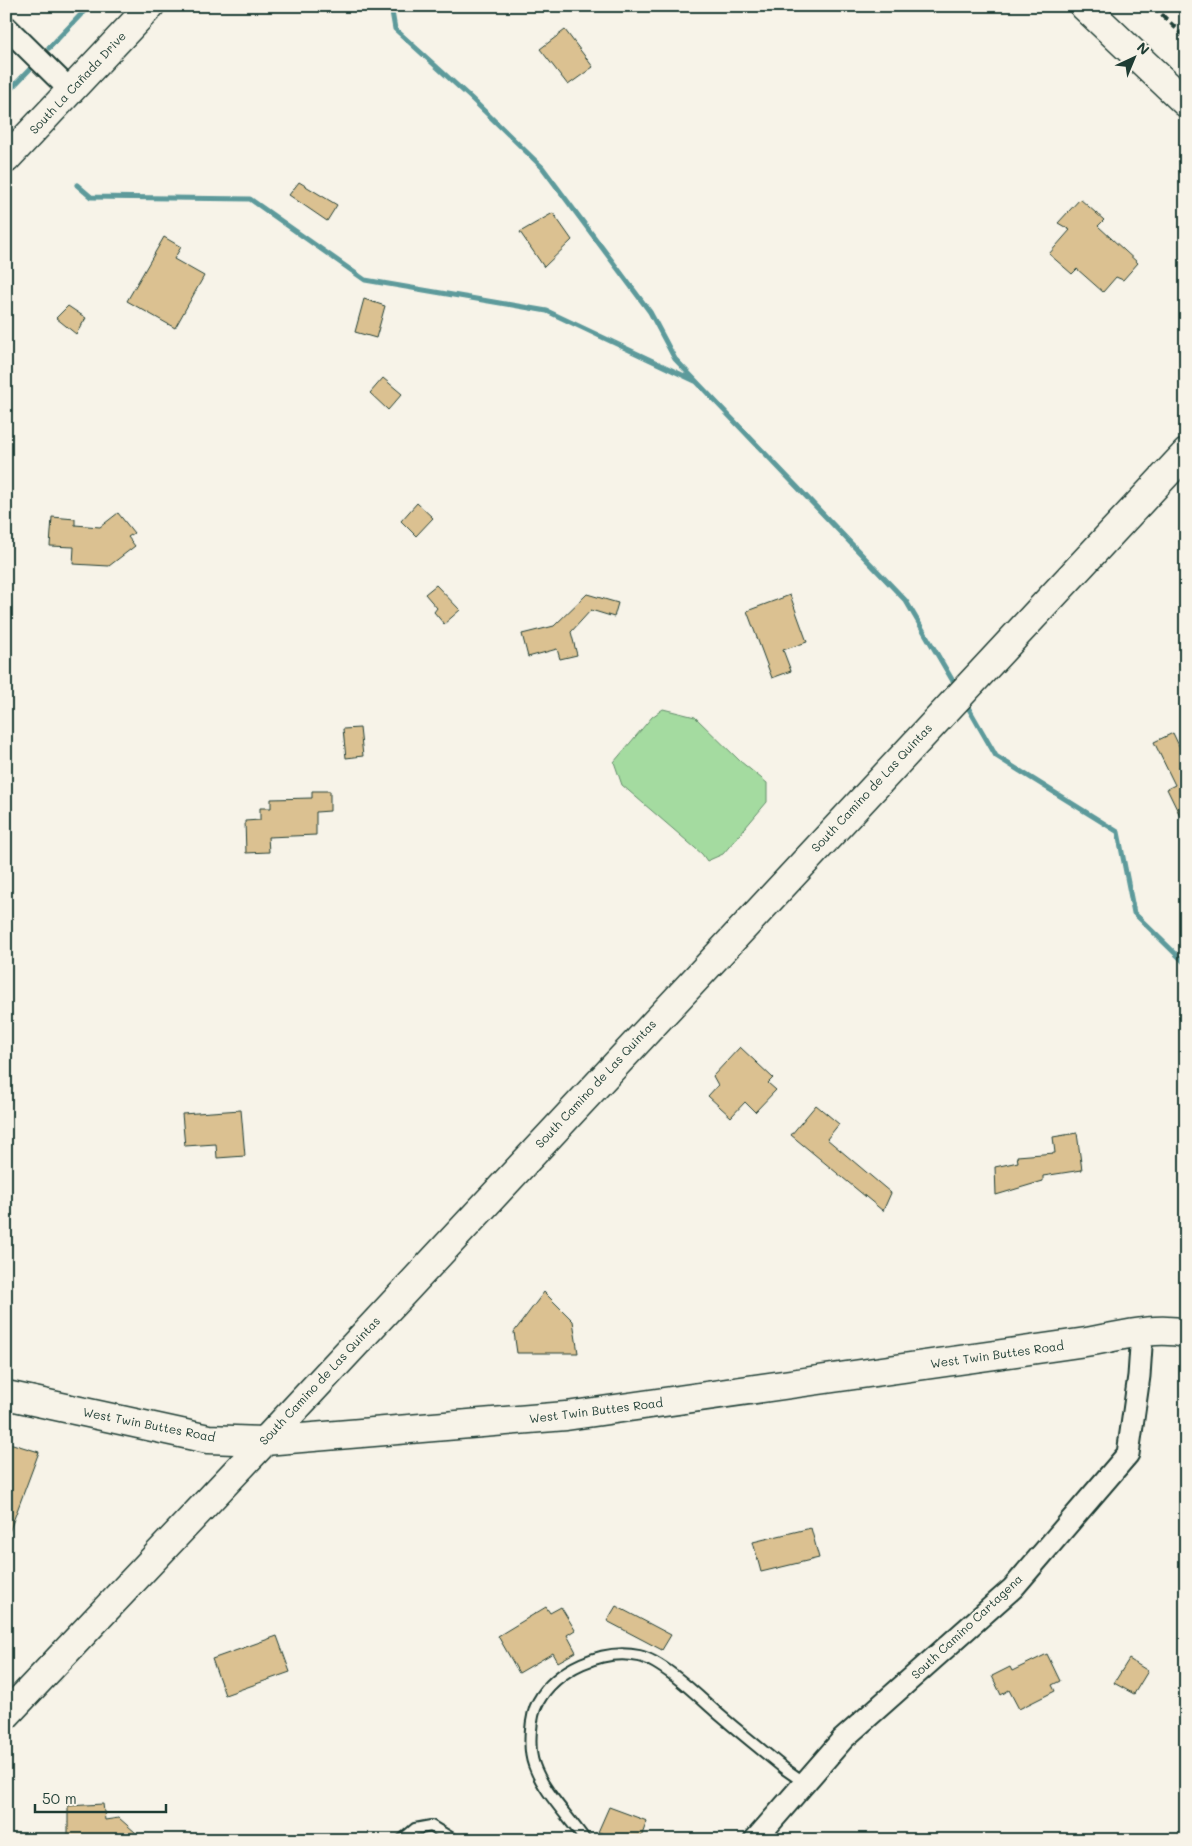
<svg xmlns="http://www.w3.org/2000/svg" width="1192" height="1846" font-family="Mali,sans-serif">
<rect width="100%" height="100%" fill="#f7f3e8"/>
<filter id="ink" filterUnits="userSpaceOnUse"><feTurbulence type="fractalNoise" baseFrequency=".02" numOctaves="2"/><feDisplacementMap in="SourceGraphic" scale="10" xChannelSelector="R" yChannelSelector="G"/><feConvolveMatrix kernelMatrix="1 2 1 2 8 2 1 2 1" color-interpolation-filters="sRGB"/></filter>
<g filter="url(#ink)">
<!-- green -->
<path fill="#a4dba0" stroke="#628c6a" d="M 663,709 L 695,717 L 740,761 L 767,783 L 767,802 L 723,854 L 707,861 L 702,854 L 622,785 L 614,762 L 652,717 Z"/>
<g fill="none" stroke-linecap="round" stroke-linejoin="round">
<!-- stream -->
<path stroke="#5d9a9b" stroke-width="5" d="M 391,6 L 395,29 L 471,98 L 542,167 L 650,312 L 675,359 L 906,601 L 957,688
M 49,48 L 89,6
M 6,94 L 30,69
M 77,185 L 91,197 L 250,199 L 365,280 L 547,311 L 695,381
M 965,702 L 996,756 L 1118,832 L 1134,913 L 1186,964"/>
</g>
<!-- building -->
<path fill="#dbc191" stroke="#1f3d34" d="M 565,30 L 593,67 L 568,85 L 540,49 Z
M 299,182 L 337,205 L 327,221 L 289,195 Z
M 1080,199 L 1104,220 L 1098,226 L 1138,263 L 1123,280 L 1116,277 L 1103,292 L 1077,269 L 1072,274 L 1049,254 L 1070,230 L 1058,223 Z
M 553,213 L 572,240 L 544,267 L 520,232 Z
M 164,237 L 181,247 L 174,259 L 204,276 L 175,328 L 127,301 Z
M 364,299 L 385,306 L 376,338 L 355,332 Z
M 68,306 L 86,318 L 76,334 L 56,318 Z
M 383,378 L 402,394 L 388,410 L 370,393 Z
M 417,503 L 433,518 L 416,536 L 401,521 Z
M 118,513 L 134,533 L 128,537 L 135,546 L 109,566 L 73,564 L 74,547 L 50,546 L 52,517 L 75,519 L 75,525 L 100,527 Z
M 436,585 L 460,610 L 444,624 L 434,612 L 437,608 L 425,594 Z
M 587,594 L 618,603 L 614,617 L 591,610 L 571,632 L 577,655 L 560,659 L 557,649 L 528,657 L 522,634 L 554,626 Z
M 790,595 L 807,642 L 783,650 L 791,671 L 772,678 L 747,611 Z
M 360,728 L 363,756 L 346,758 L 343,729 Z
M 1173,733 L 1181,750 L 1186,748 L 1186,828 L 1167,789 L 1175,785 L 1154,742 Z
M 312,791 L 330,791 L 330,811 L 316,812 L 316,835 L 268,837 L 269,852 L 246,853 L 245,821 L 260,820 L 260,808 L 271,808 L 271,799 L 312,798 Z
M 740,1047 L 773,1078 L 768,1083 L 776,1090 L 755,1112 L 745,1102 L 731,1117 L 708,1096 L 718,1085 L 713,1076 Z
M 816,1105 L 839,1124 L 827,1139 L 891,1193 L 883,1211 L 791,1135 Z
M 241,1110 L 245,1156 L 217,1158 L 216,1144 L 185,1146 L 182,1114 Z
M 1077,1133 L 1082,1170 L 1043,1176 L 1043,1181 L 996,1195 L 995,1167 L 1018,1162 L 1017,1156 L 1055,1153 L 1053,1137 Z
M 544,1292 L 573,1321 L 578,1353 L 517,1353 L 514,1332 Z
M 6,1442 L 39,1452 L 8,1535 L 6,1535 Z
M 811,1528 L 819,1558 L 761,1572 L 753,1542 Z
M 616,1606 L 671,1635 L 662,1650 L 607,1621 Z
M 546,1607 L 550,1613 L 561,1607 L 575,1630 L 567,1635 L 576,1652 L 558,1662 L 553,1653 L 519,1673 L 498,1636 Z
M 277,1636 L 290,1672 L 225,1695 L 212,1659 Z
M 1047,1654 L 1060,1681 L 1052,1685 L 1055,1691 L 1019,1709 L 1009,1690 L 1001,1695 L 992,1676 L 1010,1667 L 1012,1671 Z
M 1129,1659 L 1148,1671 L 1134,1694 L 1114,1683 Z
M 103,1804 L 105,1820 L 119,1818 L 144,1840 L 68,1840 L 68,1806 Z
M 609,1807 L 647,1821 L 640,1840 L 621,1840 L 598,1832 Z"/>
<g fill="none" stroke-linecap="round" stroke-linejoin="round">
<!-- lane casing -->
<g stroke="#1f3d34" stroke-width="14">
<path id="lane" d="M 402,1840 L 415,1829 L 431,1826 L 454,1840
M 585,1840 C 569,1817 543,1791 534,1765 C 528,1749 530,1716 538,1702 C 556,1669 603,1648 639,1656 C 662,1661 697,1695 715,1711 C 738,1731 762,1750 785,1769 L 805,1783"/>
</g>
<!-- street casing -->
<g stroke="#1f3d34" stroke-width="25">
<path id="street" d="M 6,27 L 71,91
M 755,1840 L 843,1739 L 1013,1588 L 1128,1454 L 1139,1376 L 1142,1332"/>
</g>
<!-- secondary casing -->
<g stroke="#1f3d34" stroke-width="31">
<path id="secondary" d="M 1084,6 L 1186,103
M 6,159 L 150,6
M 6,1395 L 208,1439 L 265,1441 L 566,1416 L 1086,1342 C 1118,1337 1153,1326 1186,1333
M 6,1715 L 265,1441 L 1186,453"/>
</g>
<!-- lane -->
<use href="#lane" stroke="#f7f3e8" stroke-width="10"/>
<!-- street -->
<use href="#street" stroke="#f7f3e8" stroke-width="21"/>
<!-- secondary -->
<use href="#secondary" stroke="#f7f3e8" stroke-width="28"/>
<!-- rail -->
<path stroke="#1f3d34" stroke-width="4" stroke-dasharray="8 4" stroke-linecap="butt" d="M 1153,6 L 1186,38"/>
</g>
</g>
<g text-anchor="middle" stroke-width="4.5" stroke-linejoin="round" paint-order="stroke">
<!-- street labels -->
<g font-size="12" fill="#1f3d34" stroke="#f7f3e8">
<text transform="translate(78 83) rotate(-47)" y="4">South La Cañada Drive</text>
<text transform="translate(872 788) rotate(-47)" y="4">South Camino de Las Quintas</text>
<text transform="translate(596 1084) rotate(-47)" y="4">South Camino de Las Quintas</text>
<text transform="translate(997 1355) rotate(-8)" y="4">West Twin Buttes Road</text>
<text transform="translate(320 1381) rotate(-47)" y="4">South Camino de Las Quintas</text>
<text transform="translate(596 1411) rotate(-7)" y="4">West Twin Buttes Road</text>
<text transform="translate(149 1425) rotate(11)" y="4">West Twin Buttes Road</text>
<text transform="translate(967 1627) rotate(-43)" y="4">South Camino Cartagena</text>
</g>
</g>
<!-- margin -->
<rect width="1192" height="1846" fill="none" stroke="#f7f3e8" stroke-width="25"/>
<rect x="12" y="12" width="1167" height="1821" fill="none" stroke="#1f3d34" stroke-width="2" filter="url(#ink)"/>
<!-- north arrow -->
<g transform="translate(1134 58) rotate(44)" stroke="#f7f3e8" stroke-width="4" paint-order="stroke">
<path d="M0-4L9 19L0 12L-9 19Z" fill="#1f3d34"/>
<text y="-8" font-size="14" font-weight="bold" text-anchor="middle" fill="#1f3d34">N</text>
</g>
<!-- scale -->
<path d="M35 1804v8h131v-8" fill="none" stroke="#1f3d34" stroke-width="2.5"/>
<text x="42" y="1804" font-size="15" fill="#1f3d34" stroke="#f7f3e8" stroke-width="4" paint-order="stroke">50 m</text>
</svg>
